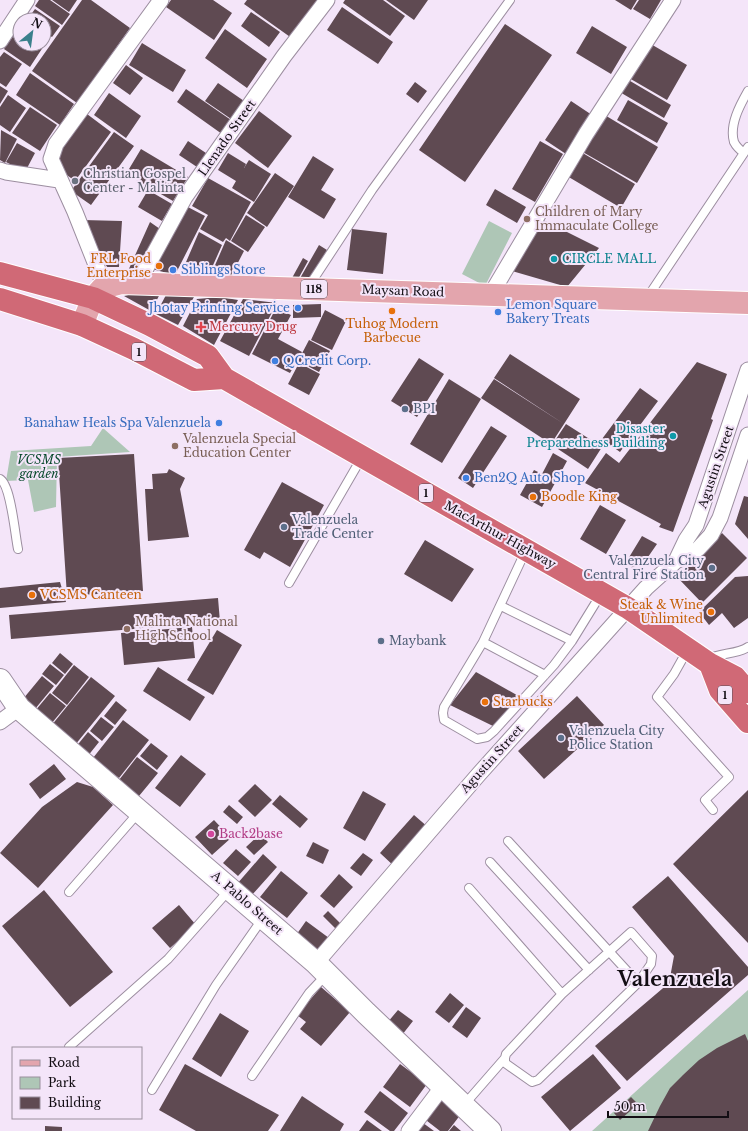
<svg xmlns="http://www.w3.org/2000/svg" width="748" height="1131" font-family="'Libre Baskerville',serif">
<rect width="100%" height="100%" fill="#f4e5f9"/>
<!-- green -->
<path fill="#aec6b6" d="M 489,221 L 512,233 L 485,286 L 462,274 Z
M 103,428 L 130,452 L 57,457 L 56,507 L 34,512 L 28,480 L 6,481 L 11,451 L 91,446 Z
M 748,990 L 748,1131 L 592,1131 Z"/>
<!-- building -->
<path fill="#5f4a52" d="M 39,0 L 50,0 L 70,14 L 62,25 L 35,6 Z
M 52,0 L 77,0 L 69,12 Z
M 82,0 L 91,0 L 130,28 L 77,103 L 32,71 Z
M 171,0 L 213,0 L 232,13 L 214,40 L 166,7 Z
M 247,0 L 321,0 L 293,39 L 244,4 Z
M 345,0 L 383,0 L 405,16 L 390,36 L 343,3 Z
M 386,0 L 428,0 L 414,20 Z
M 615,0 L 637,0 L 631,10 Z
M 639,0 L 661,0 L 650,19 L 633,9 Z
M 342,7 L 393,42 L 378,64 L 327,30 Z
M 35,9 L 60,26 L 52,37 L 44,32 L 44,20 L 27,20 Z
M 251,12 L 280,32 L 269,47 L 241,26 Z
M 505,24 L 552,55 L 465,182 L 419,150 Z
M 20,26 L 20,44 L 44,44 L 44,35 L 49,38 L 30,67 L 4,49 Z
M 592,26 L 627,47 L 611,74 L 576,53 Z
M 225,29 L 267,59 L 247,88 L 205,58 Z
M 142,43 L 186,70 L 173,92 L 129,65 Z
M 649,43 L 687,65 L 667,100 L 629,78 Z
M 4,52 L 22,64 L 6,87 L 0,83 L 0,57 Z
M 126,65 L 143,78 L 130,95 L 113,83 Z
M 30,73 L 74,104 L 60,125 L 16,95 Z
M 625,78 L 671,105 L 664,118 L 618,91 Z
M 415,82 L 427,91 L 418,103 L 406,94 Z
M 218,83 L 247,103 L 234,121 L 205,101 Z
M 0,86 L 8,91 L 0,104 Z
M 186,89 L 231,120 L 222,134 L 177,102 Z
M 109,93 L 141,116 L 126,138 L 94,115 Z
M 8,95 L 26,108 L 10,132 L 0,125 L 0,107 Z
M 628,100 L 668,123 L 657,143 L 617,120 Z
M 571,101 L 592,115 L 566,154 L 545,140 Z
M 30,107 L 57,125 L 40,151 L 12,133 Z
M 259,111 L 292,136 L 268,168 L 235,143 Z
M 87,114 L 111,132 L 75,181 L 60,170 L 56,157 Z
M 603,114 L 658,147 L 637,183 L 581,151 Z
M 1,130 L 17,139 L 5,163 L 0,160 Z
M 114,132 L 134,146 L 91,205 L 71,191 Z
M 188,141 L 209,155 L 200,169 L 179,155 Z
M 540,141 L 563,154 L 535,202 L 512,189 Z
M 17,143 L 35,153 L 25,172 L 6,162 Z
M 141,149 L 188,177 L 173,201 L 126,174 Z
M 581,152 L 635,184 L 621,208 L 567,176 Z
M 228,153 L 246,164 L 244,168 L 249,160 L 271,174 L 254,202 L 232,188 L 236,181 L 218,170 Z
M 313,156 L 334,169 L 321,190 L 336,199 L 324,219 L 288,197 Z
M 275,173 L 294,186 L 267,227 L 247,213 Z
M 208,178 L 251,202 L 230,241 L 226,238 L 223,242 L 200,229 L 208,215 L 192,206 Z
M 495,189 L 526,207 L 517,223 L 486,205 Z
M 148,190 L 172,204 L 162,221 L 138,207 Z
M 184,205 L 205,216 L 175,275 L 152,269 Z
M 246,215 L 265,227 L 248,252 L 231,241 Z
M 83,220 L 122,221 L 119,267 L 107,267 Z
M 543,220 L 599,248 L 567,287 L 512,271 Z
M 150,222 L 160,229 L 139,272 L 128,271 Z
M 352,229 L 387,233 L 383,274 L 347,270 Z
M 199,232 L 222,245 L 206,281 L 180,276 Z
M 226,240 L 244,251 L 229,280 L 209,279 Z
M 319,245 L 327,250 L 307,284 L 299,280 Z
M 303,258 L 308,261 L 297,281 L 292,278 Z
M 141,292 L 161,292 L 151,311 L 124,296 Z
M 166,295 L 194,297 L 178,325 L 156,314 Z
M 220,297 L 238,300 L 214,345 L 183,326 L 197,299 Z
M 243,299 L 277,303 L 249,356 L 220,341 Z
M 321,304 L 321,317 L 293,318 L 293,305 Z
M 276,308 L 291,315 L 278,339 L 302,352 L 290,373 L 252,354 Z
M 325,310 L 346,321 L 332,350 L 311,340 Z
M 309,340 L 330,351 L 319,372 L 298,361 Z
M 510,354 L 580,399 L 564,424 L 494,378 Z
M 419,358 L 444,374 L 417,417 L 391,401 Z
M 697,362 L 727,374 L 711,419 L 713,420 L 673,532 L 659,527 L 661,524 L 585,483 L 606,453 L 619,463 Z
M 299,363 L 320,374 L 309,395 L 288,384 Z
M 449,379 L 481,399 L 442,463 L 410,444 Z
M 494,379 L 564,424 L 551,444 L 481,398 Z
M 640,388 L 658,401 L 620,452 L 602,439 Z
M 566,424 L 602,447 L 588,469 L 552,445 Z
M 491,426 L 507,436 L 473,488 L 458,478 Z
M 553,453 L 567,461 L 542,507 L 520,495 L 534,470 L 542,474 Z
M 134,454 L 143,591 L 67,596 L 58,458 Z
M 169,469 L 185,478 L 180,489 L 189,537 L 148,541 L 145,489 L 153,489 L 152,474 L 167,473 Z
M 282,482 L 324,505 L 290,567 L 264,552 L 260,559 L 244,550 Z
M 744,496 L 748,497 L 748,539 L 735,524 Z
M 600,505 L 626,520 L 606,554 L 580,539 Z
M 722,533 L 747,558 L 702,603 L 677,577 Z
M 642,536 L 657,544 L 639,570 L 631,567 L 628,559 Z
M 425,540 L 474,569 L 452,602 L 404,574 Z
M 748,576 L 748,618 L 734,628 L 722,613 L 709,625 L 699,612 L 735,577 Z
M 60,582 L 66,602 L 0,608 L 0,588 Z
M 218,598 L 220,622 L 11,639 L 9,615 Z
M 192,627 L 195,658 L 124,665 L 121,633 Z
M 217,630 L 242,645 L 213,695 L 187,680 Z
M 60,653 L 73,664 L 65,674 L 52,663 Z
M 50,664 L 64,675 L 56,685 L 42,674 Z
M 74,665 L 89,677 L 67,705 L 52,693 Z
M 158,667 L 205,697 L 190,721 L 143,691 Z
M 476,672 L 522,698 L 493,726 L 450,705 Z
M 42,676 L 54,686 L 35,709 L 23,699 Z
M 91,677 L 115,696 L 75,745 L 51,726 Z
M 50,693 L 66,706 L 51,724 L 35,711 Z
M 577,696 L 604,725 L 544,779 L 518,751 Z
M 116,701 L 127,710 L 115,725 L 104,716 Z
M 101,717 L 114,727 L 102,741 L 90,731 Z
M 123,720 L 149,740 L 119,778 L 93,758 Z
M 88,732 L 99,742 L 87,757 L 75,748 Z
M 151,743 L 168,756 L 157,770 L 140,756 Z
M 181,755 L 206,774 L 180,807 L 155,788 Z
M 137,757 L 158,773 L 139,796 L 119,780 Z
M 54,764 L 66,779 L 40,799 L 29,784 Z
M 77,782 L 93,787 L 113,805 L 38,888 L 0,853 L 42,807 Z
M 255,784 L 272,800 L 255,817 L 238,801 Z
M 748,790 L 748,943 L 673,864 Z
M 363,791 L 386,804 L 365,841 L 343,828 Z
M 280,795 L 308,819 L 300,828 L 272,804 Z
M 229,805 L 243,817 L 237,824 L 223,812 Z
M 414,815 L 429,828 L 395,867 L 380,853 Z
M 214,820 L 231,838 L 212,855 L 195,837 Z
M 260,834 L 268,842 L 254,855 L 246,847 Z
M 313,842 L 329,850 L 323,864 L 306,856 Z
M 236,849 L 251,862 L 238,876 L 223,863 Z
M 363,853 L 373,860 L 361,876 L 350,868 Z
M 263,854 L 277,867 L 251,896 L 237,884 Z
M 281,871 L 308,893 L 287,918 L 260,897 Z
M 339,874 L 353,887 L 334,908 L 320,896 Z
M 668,876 L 748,967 L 748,975 L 627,1081 L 595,1046 L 669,983 L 674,956 L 632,907 Z
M 44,890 L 113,972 L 70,1007 L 2,926 Z
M 179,905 L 196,925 L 170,948 L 152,928 Z
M 328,911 L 342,925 L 337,930 L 323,916 Z
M 306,921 L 329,938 L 317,955 L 294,938 Z
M 321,987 L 350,1012 L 321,1046 L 300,1029 L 306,1022 L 297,1015 Z
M 450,993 L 464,1005 L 449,1023 L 435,1012 Z
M 466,1007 L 481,1018 L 467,1038 L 452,1027 Z
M 398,1010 L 413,1021 L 402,1035 L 387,1023 Z
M 220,1013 L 249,1031 L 221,1077 L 192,1059 Z
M 745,1034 L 748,1041 L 748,1131 L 648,1131 L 660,1106 L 670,1088 L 683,1075 L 699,1060 L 717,1048 Z
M 593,1054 L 621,1088 L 570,1131 L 541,1097 Z
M 185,1064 L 279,1115 L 268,1131 L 196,1131 L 159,1110 Z
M 400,1064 L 427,1084 L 410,1107 L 383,1087 Z
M 380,1091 L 408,1113 L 394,1131 L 390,1131 L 364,1112 Z
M 302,1096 L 344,1124 L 340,1131 L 280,1131 Z
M 438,1097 L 461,1114 L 448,1131 L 440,1131 L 422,1117 Z
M 631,1097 L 638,1104 L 620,1120 L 614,1113 Z
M 367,1120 L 382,1131 L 359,1131 Z
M 419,1120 L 434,1131 L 411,1131 Z
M 454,1125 L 461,1131 L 449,1131 Z
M 45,1126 L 62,1127 L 62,1131 L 45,1131 Z"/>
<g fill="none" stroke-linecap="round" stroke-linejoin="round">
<!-- lane casing -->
<g stroke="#9c8ea0" stroke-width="10">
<path id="lane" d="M 744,153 C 740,150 736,146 734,142 C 729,125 740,105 748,91
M 309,286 L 372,190 L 510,0
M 647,298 L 748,147
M 0,479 C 11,485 15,535 18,549
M 526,550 L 483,642 L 444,707 L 443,713 L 444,720 L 477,739 L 487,737 L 494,731 L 554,665 L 572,641 L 601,594
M 289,583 L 362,457
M 501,606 L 572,641
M 483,642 L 545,675
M 688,649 L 674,674 L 657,697 L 729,777 L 705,800 L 713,810
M 707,660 C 720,652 736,655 748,647
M 508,841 L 638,983
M 490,862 L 589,970
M 469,888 L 562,994
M 69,892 L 139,812
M 69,1047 L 168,959 L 230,889
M 252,1076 L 309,993 L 327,974
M 152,1090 L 216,985 L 263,918
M 464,1105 L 505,1058 L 506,1054 L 562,994 L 631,932 L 652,956 L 651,964 L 638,983 L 538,1080 L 532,1082 L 505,1063 L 505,1058"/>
</g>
<!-- street casing -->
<g stroke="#9c8ea0" stroke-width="17">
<path id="street" d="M 0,41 L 27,0
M 0,170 L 6,172 L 59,180
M 138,283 L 185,197 L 284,56 L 327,0
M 102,288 L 102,280 L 75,212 L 51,159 L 56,144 L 161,0
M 491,294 L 586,134 L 673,0
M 676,561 L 686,540 L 696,525 L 748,370
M 0,722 L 19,708
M 316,963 L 479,774 L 646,588 L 676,561 L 698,549 L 711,535 L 720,518 L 748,435
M 409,1131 L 443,1086"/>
</g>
<!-- secondary casing -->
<g stroke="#9c8ea0" stroke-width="24">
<path id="secondary" d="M 0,680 L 19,708 L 316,963 L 366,1013 L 490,1131"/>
</g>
<!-- primary casing -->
<g stroke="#fff" stroke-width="24">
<path id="primary" d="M 82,325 L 93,298 L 102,288 L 121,283 L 748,303"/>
</g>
<!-- highway casing -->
<g stroke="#fff" stroke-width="24">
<path id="highway" d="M 0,273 L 93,298 L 150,325 L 208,356 L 224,378 L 628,608 L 710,664 L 735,677 L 748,692
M 0,299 L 82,325 L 134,349 L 194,380 L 224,378
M 710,664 L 720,690 L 748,722"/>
</g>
<!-- lane -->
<use href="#lane" stroke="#fff" stroke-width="8"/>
<!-- street -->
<use href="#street" stroke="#fff" stroke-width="15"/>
<!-- secondary -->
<use href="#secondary" stroke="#fff" stroke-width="22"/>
<!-- primary -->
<use href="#primary" stroke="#e3a5ad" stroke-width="22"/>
<!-- highway -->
<use href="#highway" stroke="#d06976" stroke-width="22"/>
</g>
<!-- markers -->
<circle fill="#6b7280" stroke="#f4e5f9" stroke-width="1.5" cx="75" cy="181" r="4"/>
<g fill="#8d6e63" stroke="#f4e5f9" stroke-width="1.5">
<circle cx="527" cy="219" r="4"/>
<circle cx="175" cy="446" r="4"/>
<circle cx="127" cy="629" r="4"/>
</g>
<g fill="#0f9aa8" stroke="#f4e5f9" stroke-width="1.5">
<circle cx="554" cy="259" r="4"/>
<circle cx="673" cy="436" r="4"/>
</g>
<g fill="#e8710a" stroke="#f4e5f9" stroke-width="1.5">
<circle cx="159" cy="266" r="4"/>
<circle cx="392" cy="311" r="4"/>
<circle cx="533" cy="497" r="4"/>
<circle cx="32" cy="595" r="4"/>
<circle cx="711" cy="612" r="4"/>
<circle cx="485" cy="702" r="4"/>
</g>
<g fill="#3f7fe0" stroke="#f4e5f9" stroke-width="1.5">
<circle cx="173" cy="270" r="4"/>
<circle cx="298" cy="308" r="4"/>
<circle cx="498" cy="312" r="4"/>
<circle cx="275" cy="361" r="4"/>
<circle cx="219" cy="423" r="4"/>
<circle cx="466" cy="478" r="4"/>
</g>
<path fill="#e0444e" stroke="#f4e5f9" stroke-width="1.5" d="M199 321h4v4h4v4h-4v4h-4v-4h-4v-4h4z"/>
<g fill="#5c6f8a" stroke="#f4e5f9" stroke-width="1.5">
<circle cx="405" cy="409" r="4"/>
<circle cx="284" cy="527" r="4"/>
<circle cx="712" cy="568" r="4"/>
<circle cx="381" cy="641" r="4"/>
<circle cx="561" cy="738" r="4"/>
</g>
<circle fill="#d1479c" stroke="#f4e5f9" stroke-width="1.5" cx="211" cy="834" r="4"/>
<g text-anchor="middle" stroke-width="4" stroke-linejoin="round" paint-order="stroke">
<!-- shield labels -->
<g fill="#f4e5f9" stroke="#564e59" stroke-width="1">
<rect x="301" y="280" width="26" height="18" rx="3"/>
<rect x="132" y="343" width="14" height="18" rx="3"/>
<rect x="419" y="484" width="14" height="18" rx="3"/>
<rect x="718" y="686" width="14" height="18" rx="3"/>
</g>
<g font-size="11" font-weight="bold" fill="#130e14">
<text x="314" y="293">118</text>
<text x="139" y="356">1</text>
<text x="426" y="497">1</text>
<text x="725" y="699">1</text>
</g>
<!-- street labels -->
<g font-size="12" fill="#130e14" stroke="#f4e5f9">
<text transform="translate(227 138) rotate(-55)" y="4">Llenado Street</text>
<text transform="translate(403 291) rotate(2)" y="4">Maysan Road</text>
<text transform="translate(716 467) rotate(-71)" y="4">Agustin Street</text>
<text transform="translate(500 535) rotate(29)" y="4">MacArthur Highway</text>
<text transform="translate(492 759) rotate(-48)" y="4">Agustin Street</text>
<text transform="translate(247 903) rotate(41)" y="4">A. Pablo Street</text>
</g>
<!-- worship labels -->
<g font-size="12" fill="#5b616d" stroke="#f4e5f9" text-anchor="start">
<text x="83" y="178">Christian Gospel<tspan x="83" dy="14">Center - Malinta</tspan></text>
</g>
<!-- education labels -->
<g font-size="12" fill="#785e54" stroke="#f4e5f9" text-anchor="start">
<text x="535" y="216">Children of Mary<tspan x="535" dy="14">Immaculate College</tspan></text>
<text x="183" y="443">Valenzuela Special<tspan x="183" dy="14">Education Center</tspan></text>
<text x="135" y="626">Malinta National<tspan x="135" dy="14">High School</tspan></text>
</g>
<!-- food labels -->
<g font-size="12" fill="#c56008" stroke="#f4e5f9" text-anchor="start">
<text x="151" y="263" text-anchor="end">FRL Food<tspan x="151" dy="14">Enterprise</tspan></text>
<text x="392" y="328" text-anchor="middle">Tuhog Modern<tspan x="392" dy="14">Barbecue</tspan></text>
<text x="541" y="501">Boodle King</text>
<text x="40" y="599">VCSMS Canteen</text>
<text x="703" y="609" text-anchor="end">Steak &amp; Wine<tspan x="703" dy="14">Unlimited</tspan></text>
<text x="493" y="706">Starbucks</text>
</g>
<!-- culture labels -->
<g font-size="12" fill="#0d838f" stroke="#f4e5f9" text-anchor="start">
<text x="562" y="263">CIRCLE MALL</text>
<text x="665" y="433" text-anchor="end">Disaster<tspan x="665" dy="14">Preparedness Building</tspan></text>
</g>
<!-- shop labels -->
<g font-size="12" fill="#366cbe" stroke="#f4e5f9" text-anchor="start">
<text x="181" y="274">Siblings Store</text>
<text x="506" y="309">Lemon Square<tspan x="506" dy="14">Bakery Treats</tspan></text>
<text x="290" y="312" text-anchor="end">Jhotay Printing Service</text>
<text x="283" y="365">QCredit Corp.</text>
<text x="211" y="427" text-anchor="end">Banahaw Heals Spa Valenzuela</text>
<text x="474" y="482">Ben2Q Auto Shop</text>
</g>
<!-- health labels -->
<g font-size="12" fill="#be3a42" stroke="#f4e5f9" text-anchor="start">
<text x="209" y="331">Mercury Drug</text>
</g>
<!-- service labels -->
<g font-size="12" fill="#4e5e75" stroke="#f4e5f9" text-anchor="start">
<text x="413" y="413">BPI</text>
<text x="292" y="524">Valenzuela<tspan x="292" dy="14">Trade Center</tspan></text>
<text x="704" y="565" text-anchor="end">Valenzuela City<tspan x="704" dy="14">Central Fire Station</tspan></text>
<text x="389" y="645">Maybank</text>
<text x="569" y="735">Valenzuela City<tspan x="569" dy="14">Police Station</tspan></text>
</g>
<!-- park labels -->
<g font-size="12" font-style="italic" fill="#094a2d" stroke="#f4e5f9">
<text x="39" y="464">VCSMS<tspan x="39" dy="14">garden</tspan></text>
</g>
<!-- hotel labels -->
<g font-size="12" fill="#b23c85" stroke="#f4e5f9" text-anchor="start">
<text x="219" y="838">Back2base</text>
</g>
<!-- town labels -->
<g font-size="20" font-weight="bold" fill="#130e14" stroke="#f4e5f9">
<text x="675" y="986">Valenzuela</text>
</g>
</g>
<!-- legend -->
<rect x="12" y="1047" width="130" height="72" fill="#f4e5f9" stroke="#9a8f9d"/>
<rect x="20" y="1060" width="20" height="6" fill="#e3a5ad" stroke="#9a8f9d"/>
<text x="48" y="1067" font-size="12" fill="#130e14">Road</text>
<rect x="20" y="1077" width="20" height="12" fill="#aec6b6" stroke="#9a8f9d"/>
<text x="48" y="1087" font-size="12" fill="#130e14">Park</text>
<rect x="20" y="1097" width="20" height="12" fill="#5f4a52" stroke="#9a8f9d"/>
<text x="48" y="1107" font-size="12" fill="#130e14">Building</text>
<!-- north arrow -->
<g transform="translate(32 32) rotate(29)"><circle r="19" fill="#f4e5f9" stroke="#9a8f9d"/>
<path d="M0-3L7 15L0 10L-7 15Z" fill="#3a808c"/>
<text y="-6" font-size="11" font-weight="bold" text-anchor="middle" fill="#130e14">N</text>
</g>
<!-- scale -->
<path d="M608 1111v6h120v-6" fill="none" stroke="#130e14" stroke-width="2"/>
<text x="614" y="1111" font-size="12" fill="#130e14" stroke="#f4e5f9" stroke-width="3" paint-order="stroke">50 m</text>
</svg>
